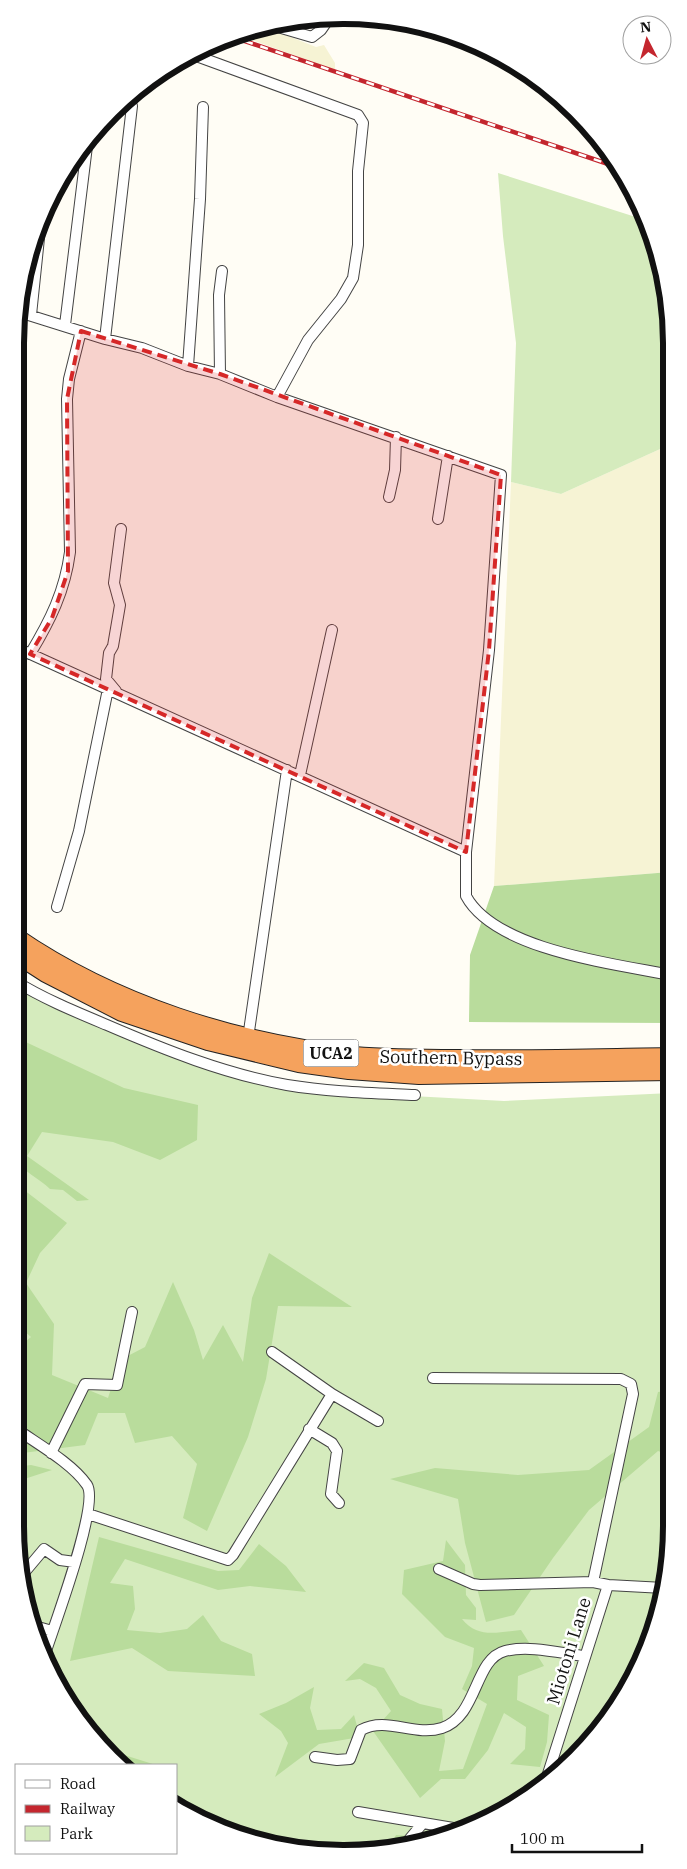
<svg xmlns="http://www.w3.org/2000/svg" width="687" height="1869" font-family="'IBM Plex Serif',serif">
<rect width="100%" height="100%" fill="#fffdf5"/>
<!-- farmland -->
<path fill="#f6f3d4" d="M 263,26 L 316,47 L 324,45 L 335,63 L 335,70 L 235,34 Z
M 669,445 L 670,872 L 494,886 L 511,482 L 561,494 Z"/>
<!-- green -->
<path fill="#d5ebbd" d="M 498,173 L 645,220 L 669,300 L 669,445 L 561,494 L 511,482 L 516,343 L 503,236 Z
M 15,975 L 57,1004 L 159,1052 L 270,1082 L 412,1096 L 504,1101 L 671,1093 L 672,1525 L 661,1611 L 638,1671 L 604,1725 L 526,1799 L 469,1829 L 408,1848 L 300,1851 L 238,1837 L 179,1810 L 176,1807 L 176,1765 L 125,1765 L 96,1742 L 59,1689 L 33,1631 L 15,1525 Z"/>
<!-- forest -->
<path fill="#b9dc9c" d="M 670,872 L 671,1023 L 469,1022 L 470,955 L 494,886 Z
M 15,1037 L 124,1088 L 198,1105 L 197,1140 L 160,1160 L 113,1142 L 42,1132 L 27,1156 L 89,1200 L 77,1201 L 63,1190 L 50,1189 C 40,1179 22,1171 15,1158 Z
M 15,1183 L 67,1223 L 40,1253 L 26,1283 L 54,1324 L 52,1375 L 108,1398 L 120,1360 L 145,1347 L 173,1282 L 194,1330 L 203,1360 L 223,1325 L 243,1362 L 252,1298 L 269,1253 L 352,1307 L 278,1306 L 266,1379 L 248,1437 L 207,1531 L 183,1518 L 197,1464 L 172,1436 L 135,1443 L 125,1413 L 98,1413 L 85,1445 L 15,1454 L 15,1350 L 31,1337 L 15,1323 Z
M 672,1390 L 672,1456 L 658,1451 L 589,1510 L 553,1558 L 514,1615 L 486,1622 L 465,1543 L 458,1499 L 390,1479 L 435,1468 L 518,1475 L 589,1470 L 649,1427 L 658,1392 Z
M 31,1465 L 52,1470 L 15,1482 L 15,1467 Z
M 99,1537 L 218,1571 L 239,1570 L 259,1544 L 286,1566 L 306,1592 L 250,1586 L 218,1590 L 125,1559 L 110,1583 L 133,1586 L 135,1609 L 127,1630 L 160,1633 L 187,1629 L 203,1615 L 221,1641 L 252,1654 L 255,1676 L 168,1671 L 132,1648 L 70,1661 Z
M 446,1540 L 465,1565 L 466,1595 L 476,1608 L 476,1620 L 462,1619 C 478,1639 498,1632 521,1630 L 544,1666 L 518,1676 L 517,1700 L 549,1715 L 547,1742 L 540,1767 L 510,1764 L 525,1749 L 526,1727 L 504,1713 L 488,1750 L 465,1779 L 441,1779 L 420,1798 L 373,1731 L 391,1711 L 376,1688 L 360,1679 L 345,1681 L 364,1663 L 384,1668 L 400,1695 L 420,1704 L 442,1709 L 445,1741 L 439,1771 L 463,1769 L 487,1704 L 462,1689 L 472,1666 L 474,1648 L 445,1637 L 402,1594 L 404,1570 L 443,1561 Z
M 314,1687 L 310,1708 L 317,1730 L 341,1729 L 354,1715 L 360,1737 L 319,1744 L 275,1777 L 288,1743 L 281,1731 L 259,1714 L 286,1703 Z
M 105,1749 L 156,1765 L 125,1765 Z
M 197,1806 L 201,1820 L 178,1809 Z
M 396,1835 L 439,1838 L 408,1848 L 389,1848 Z"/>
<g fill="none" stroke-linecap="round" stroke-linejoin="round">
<!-- street casing -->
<g stroke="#444" stroke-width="12">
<path id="street" d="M 271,25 L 312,37 L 321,30 L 330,17
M 191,54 L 358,115 L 363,123 L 358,171 L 358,245 L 353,278 L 341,299 L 308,340 L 277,397
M 19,312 L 105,339 L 142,348 L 188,366 L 220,374 L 277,397 L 501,475 L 489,650 L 466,852 L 466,896 C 495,950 615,964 671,975
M 31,315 L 41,219
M 65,325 L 88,138
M 105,339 L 132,106
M 188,366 L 200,199 L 203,107
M 220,374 L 219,295 L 222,271
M 389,497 L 395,470 L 396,437
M 438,519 L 448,456
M 15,647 L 466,852
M 30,654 C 50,621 65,591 70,552 L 67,399 L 69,379 L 81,331
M 116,691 L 106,679 L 109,653 L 113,646 L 120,605 L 114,583 L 121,529
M 300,775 L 332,630
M 57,907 L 79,831 L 108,689
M 15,981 C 44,999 76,1012 107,1025 C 165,1050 225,1074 287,1085 C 329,1092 372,1093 415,1095
M 248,1038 L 287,770
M 272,1352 L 332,1394 L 378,1421
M 433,1378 L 621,1379 L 631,1384 L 633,1394 L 593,1582
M 15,1428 C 36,1443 72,1463 87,1485 C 100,1505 53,1628 44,1657
M 309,1429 L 332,1443 L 337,1451 L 331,1494 L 339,1503
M 51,1453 L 85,1384 L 117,1385 L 132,1312
M 88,1514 L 228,1560 L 233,1555 L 332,1394
M 439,1569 L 473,1584 L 480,1585 L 593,1582 L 608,1585
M 23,1574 L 44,1549 L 60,1560 L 75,1562
M 31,1625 L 52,1631
M 315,1757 L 337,1760 L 350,1759 L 361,1730 C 387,1716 414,1737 442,1728 C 478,1716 474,1659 505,1651 C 529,1645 560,1653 584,1656
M 546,1780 L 608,1585 L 664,1588
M 358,1812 L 465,1830
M 402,1848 L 423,1823"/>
</g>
<!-- highway casing -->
<g stroke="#222" stroke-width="20">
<path id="highway" d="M 15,937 C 114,1005 235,1043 354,1056 C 389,1059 424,1059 459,1059 C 530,1060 600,1058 671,1057
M 15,953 L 46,973 L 122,1012 L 208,1041 L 299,1063 L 349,1070 L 419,1075 L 671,1071"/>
</g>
<!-- street -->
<use href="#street" stroke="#fff" stroke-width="10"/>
<!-- highway -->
<use href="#highway" stroke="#f5a25d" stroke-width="18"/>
<!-- rail casing -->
<g stroke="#c4262e" stroke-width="4.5">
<path id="rail" d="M 230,36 L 617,167"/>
</g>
<!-- rail -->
<use href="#rail" stroke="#fff" stroke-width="2.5" stroke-dasharray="8" stroke-linecap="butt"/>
</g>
<!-- marked area -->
<path fill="#d62828" fill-opacity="0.2" stroke="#d62828" stroke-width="4" stroke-dasharray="10 6" stroke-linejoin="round" d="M 81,331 L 220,374 L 501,475 L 489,650 L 466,852 L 30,654 L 52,618 L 68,571 L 67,399 Z"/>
<g text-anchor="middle" stroke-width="5" stroke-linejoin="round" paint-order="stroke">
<!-- shield labels -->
<rect fill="#fff" stroke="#585858" stroke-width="1" x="303.5" y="1039.5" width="55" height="27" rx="4"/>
<g font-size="16" font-weight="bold" fill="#111">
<text x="331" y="1059">UCA2</text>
</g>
<!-- street labels -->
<g font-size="18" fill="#111" stroke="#fff">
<text transform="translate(451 1058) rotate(1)" y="6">Southern Bypass</text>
<text transform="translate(569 1651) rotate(-73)" y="6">Miotoni Lane</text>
</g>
</g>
<!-- crop -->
<path d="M0 0H687V1869H0ZM343 24H344A319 319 0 0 1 663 343V1526A319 319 0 0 1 344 1845H343A319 319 0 0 1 24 1526V343A319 319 0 0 1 343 24Z" fill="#fff" fill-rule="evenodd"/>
<path fill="none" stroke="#111" stroke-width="6" d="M343 24H344A319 319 0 0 1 663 343V1526A319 319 0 0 1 344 1845H343A319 319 0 0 1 24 1526V343A319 319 0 0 1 343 24Z"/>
<!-- legend -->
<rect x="15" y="1764" width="162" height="90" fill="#ffffff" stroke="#a0a0a0"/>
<rect x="25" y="1780" width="25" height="8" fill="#ffffff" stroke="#a0a0a0"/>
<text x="60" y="1789" font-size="15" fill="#111111">Road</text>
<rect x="25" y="1805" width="25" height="8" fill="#c4262e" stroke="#a0a0a0"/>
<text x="60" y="1814" font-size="15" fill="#111111">Railway</text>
<rect x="25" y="1826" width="25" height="15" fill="#d5ebbd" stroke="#a0a0a0"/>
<text x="60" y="1839" font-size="15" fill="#111111">Park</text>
<!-- north arrow -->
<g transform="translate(647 40) rotate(354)"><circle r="24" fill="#ffffff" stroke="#a0a0a0"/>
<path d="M0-4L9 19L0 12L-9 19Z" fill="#c4262e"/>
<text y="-8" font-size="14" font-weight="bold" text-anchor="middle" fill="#111111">N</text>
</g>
<!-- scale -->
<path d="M512 1844v8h130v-8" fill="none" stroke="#111111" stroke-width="2.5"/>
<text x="520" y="1844" font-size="15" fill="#111111" stroke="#ffffff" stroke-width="4" paint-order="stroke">100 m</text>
</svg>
